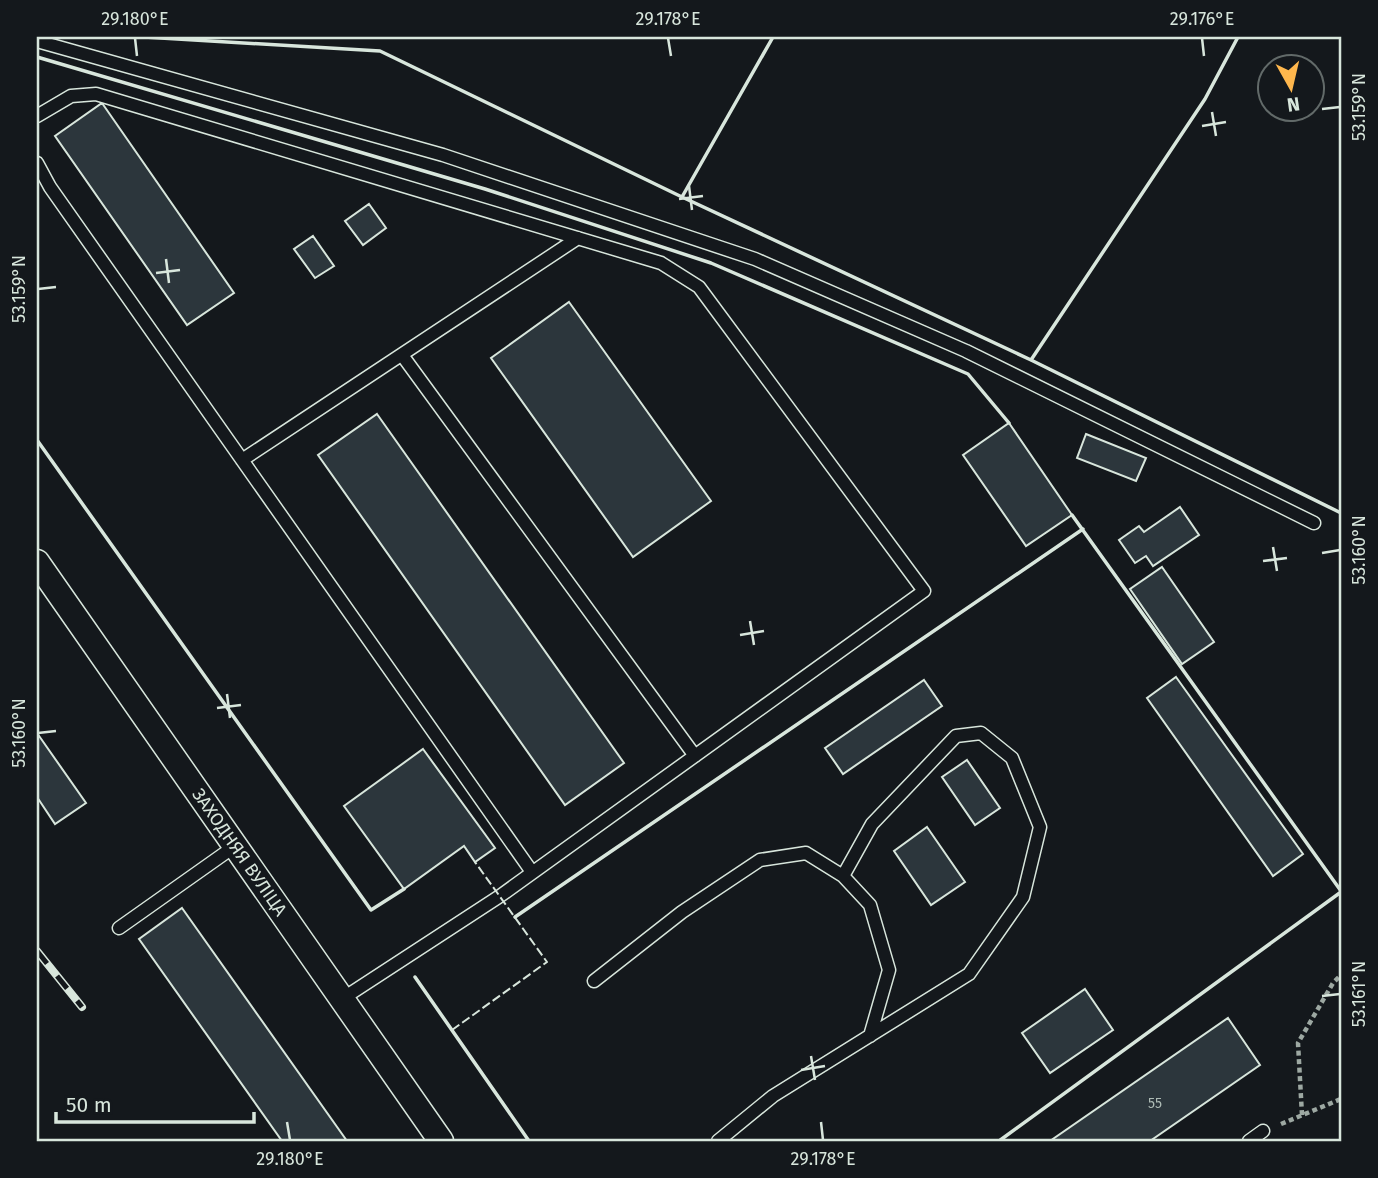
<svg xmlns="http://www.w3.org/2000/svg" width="1378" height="1178" font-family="'Fira Sans',sans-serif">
<rect width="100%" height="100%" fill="#14181c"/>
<!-- building -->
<path fill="#2c363c" stroke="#d8e6dc" stroke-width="2" d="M 102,103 L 234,293 L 187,325 L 55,136 Z
M 369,204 L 386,228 L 363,245 L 345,221 Z
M 313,236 L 334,266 L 315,278 L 294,249 Z
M 569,302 L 711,501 L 633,557 L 491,358 Z
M 377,414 L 624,763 L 565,805 L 318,455 Z
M 1009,423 L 1072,515 L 1026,546 L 963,455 Z
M 1086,434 L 1146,458 L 1136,481 L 1077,458 Z
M 1180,507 L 1199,535 L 1153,566 L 1146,556 L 1135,563 L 1119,540 L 1139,526 L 1144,532 Z
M 1162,567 L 1214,642 L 1182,664 L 1130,589 Z
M 1176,677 L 1303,854 L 1273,876 L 1147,698 Z
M 924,680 L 942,706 L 843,774 L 825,748 Z
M 37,733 L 86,803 L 55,824 L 37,797 Z
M 423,749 L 495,848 L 475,862 L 464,846 L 404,889 L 344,806 Z
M 967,760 L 1000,808 L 975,825 L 942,777 Z
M 927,827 L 965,882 L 931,905 L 894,851 Z
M 182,908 L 347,1141 L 282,1141 L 139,939 Z
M 1085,989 L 1113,1030 L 1050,1073 L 1022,1033 Z
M 1228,1018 L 1260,1065 L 1150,1141 L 1050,1141 Z"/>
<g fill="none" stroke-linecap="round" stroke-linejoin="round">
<!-- lane casing -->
<g stroke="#d8e6dc" stroke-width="15">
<path id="lane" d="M 37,41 L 443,155 L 755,259 L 966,351 L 1314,523
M 37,116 L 71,96 L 96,94 L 661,263 L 699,287 L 924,591 L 500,896 L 342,999
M 37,163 L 50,187 L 532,872
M 402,355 L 695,756
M 242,460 L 578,238
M 119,928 L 235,846
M 594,981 L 682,912 L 760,860 L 806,853 L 843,876
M 718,1141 L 773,1096 L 969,974 L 1023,897 L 1040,827 L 1012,758 L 981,733 L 956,736 L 872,824 L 843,876 L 870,905 L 889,970 L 870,1036
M 1249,1141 L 1263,1131"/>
</g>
<!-- street casing -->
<g stroke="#d8e6dc" stroke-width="27">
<g id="street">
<path id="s1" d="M 37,562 L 441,1141"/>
</g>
</g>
<!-- path -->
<path stroke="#9da8a2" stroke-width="4.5" stroke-dasharray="5 3.5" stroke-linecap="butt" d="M 1302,1115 L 1298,1043 L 1333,983 L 1341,975
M 1281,1124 L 1341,1099"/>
<!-- lane -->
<use href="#lane" stroke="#14181c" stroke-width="12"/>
<!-- street -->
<use href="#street" stroke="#14181c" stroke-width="24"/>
<!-- rail casing -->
<g stroke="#d8e6dc" stroke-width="8">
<path id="rail" d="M 37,951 L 82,1007"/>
</g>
<!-- rail -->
<use href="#rail" stroke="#14181c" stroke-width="5" stroke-dasharray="16" stroke-linecap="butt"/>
<!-- fence -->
<path stroke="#d8e6dc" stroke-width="2" stroke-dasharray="9 3.5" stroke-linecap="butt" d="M 452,1030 L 547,962 L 475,862"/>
<!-- wall -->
<path stroke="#d8e6dc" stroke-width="3.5" d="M 144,37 L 380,51 L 682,197
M 773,37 L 682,197 L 1031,360 L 1341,513
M 37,57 L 485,189 L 711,263 L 968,374 L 1009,423
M 1031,360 L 1205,99 L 1238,37
M 37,440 L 371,910 L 404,889
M 1072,515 L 1341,891
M 515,917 L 1083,529
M 415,977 L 529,1141
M 999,1141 L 1341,892"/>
</g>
<!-- ticks -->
<path fill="none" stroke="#d8e6dc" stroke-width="2.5" d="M 135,38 L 137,56M 668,38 L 671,56M 1202,38 L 1204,56M 1322,109 L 1340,107M 1212,112 L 1216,136M 1202,126 L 1226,122M 689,186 L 692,210M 679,199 L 703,196M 166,259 L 169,283M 156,273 L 180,270M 38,289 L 56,287M 1273,547 L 1277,571M 1322,553 L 1340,550M 1263,561 L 1287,558M 750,621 L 754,645M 740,635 L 764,631M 227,694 L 230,718M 217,708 L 241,705M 38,733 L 56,731M 1322,996 L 1340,994M 811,1056 L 815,1080M 801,1070 L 825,1066M 287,1122 L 290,1140M 821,1122 L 823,1140"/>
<g text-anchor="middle" stroke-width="5" stroke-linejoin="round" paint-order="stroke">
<!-- number labels -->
<g font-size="14" fill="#adbab4">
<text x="1155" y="1108">55</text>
</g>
<!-- street labels -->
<g font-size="18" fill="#d8e6dc" stroke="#14181c">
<text dy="6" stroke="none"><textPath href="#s1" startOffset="354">ЗАХОДНЯЯ ВУЛІЦА</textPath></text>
</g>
</g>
<!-- border -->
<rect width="1378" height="1178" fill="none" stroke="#14181c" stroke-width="77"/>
<!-- north arrow -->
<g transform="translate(1291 88) rotate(172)"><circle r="33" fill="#14181c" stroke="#626a69" stroke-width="2"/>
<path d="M0-5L12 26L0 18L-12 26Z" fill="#ffb74d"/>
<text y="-10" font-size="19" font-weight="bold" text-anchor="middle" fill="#d8e6dc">N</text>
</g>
<!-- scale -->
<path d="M56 1112v10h198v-10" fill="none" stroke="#d8e6dc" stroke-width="3.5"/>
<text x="66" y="1112" font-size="21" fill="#d8e6dc" stroke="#14181c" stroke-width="5" paint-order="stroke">50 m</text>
<rect x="38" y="38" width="1302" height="1102" fill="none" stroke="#d8e6dc" stroke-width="2.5"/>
<g font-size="18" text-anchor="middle" fill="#d8e6dc">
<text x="135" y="25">29.180°E</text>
<text x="668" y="25">29.178°E</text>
<text x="1202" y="25">29.176°E</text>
<text transform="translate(1359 107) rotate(-90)" y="6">53.159°N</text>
<text transform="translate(19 289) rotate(-90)" y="6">53.159°N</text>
<text transform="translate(1359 550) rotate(-90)" y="6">53.160°N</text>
<text transform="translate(19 733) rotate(-90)" y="6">53.160°N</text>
<text transform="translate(1359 994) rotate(-90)" y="6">53.161°N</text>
<text x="290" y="1165">29.180°E</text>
<text x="823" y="1165">29.178°E</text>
</g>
</svg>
